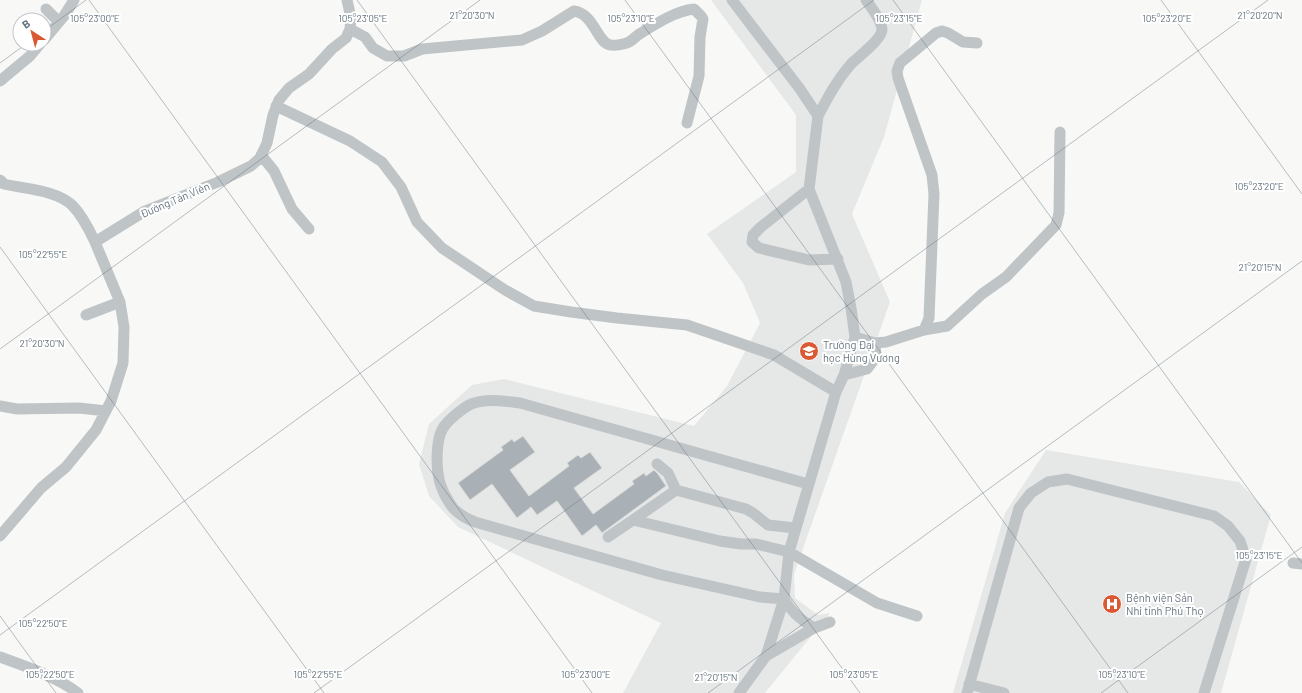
<svg xmlns="http://www.w3.org/2000/svg" width="1302" height="693" font-family="Barlow,sans-serif">
<rect width="100%" height="100%" fill="#f8f8f6"/>
<!-- built -->
<path fill="#e6e7e7" d="M 711,0 L 922,0 L 884,137 L 852,214 L 890,302 L 794,574 L 795,598 L 818,615 L 830,613 L 765,693 L 623,693 L 661,623 L 458,527 L 429,496 L 419,464 L 429,424 L 472,385 L 504,379 L 694,426 L 727,386 L 760,323 L 743,283 L 707,234 L 796,172 L 796,115 Z
M 1046,450 L 1239,482 L 1271,515 L 1221,693 L 953,693 L 1005,513 Z"/>
<!-- building -->
<path fill="#a9b1b6" stroke="#dadad8" d="M 523,436 L 535,452 L 510,470 L 529,496 L 569,466 L 567,463 L 578,455 L 581,458 L 590,452 L 602,468 L 574,488 L 593,514 L 634,484 L 632,481 L 644,473 L 646,476 L 654,470 L 658,474 L 666,486 L 602,533 L 596,525 L 582,536 L 557,501 L 537,515 L 531,507 L 517,518 L 492,484 L 470,500 L 458,483 L 503,450 L 501,447 L 512,439 L 514,442 Z"/>
<g fill="none" stroke-linecap="round" stroke-linejoin="round">
<!-- minor -->
<path stroke="#bfc4c7" stroke-width="11" d="M 732,0 L 800,89 L 818,116 L 809,189 L 846,282 L 851,308 L 855,337 L 844,375 L 836,392 L 789,552 L 784,599 L 766,656 L 739,693
M 46,9 L 59,22
M 350,29 L 365,37 L 373,48 L 387,56 L 404,56 L 422,49 L 522,40 L 542,31 L 574,11 C 595,14 597,44 611,45 C 615,46 625,44 629,42 C 633,40 637,35 641,33 C 657,23 676,11 694,9 L 701,16 L 703,19 L 700,37 L 699,76 L 687,123
M 44,40 L 64,16 L 74,0
M 0,81 L 30,56 L 40,44
M 276,106 L 350,141 L 382,162 L 401,187 L 417,222 L 442,248 L 505,290 L 534,306 L 571,312 L 617,318 L 687,325 L 774,355 L 836,392
M 818,116 C 828,97 837,80 851,64 C 859,56 881,40 882,30 C 882,21 871,7 866,0
M 261,155 L 274,171 L 292,209 L 309,229
M 0,180 L 4,184 C 25,189 56,190 72,205 C 82,215 89,229 95,242
M 809,189 L 761,227 L 753,235 L 752,242 L 759,248 L 809,260 L 838,259
M 86,315 L 120,302
M 924,330 L 947,326 L 982,294 L 1006,277 L 1056,225 L 1059,213 L 1060,132
M 855,337 L 875,343 L 886,342 L 924,330 L 929,318 L 934,194 L 932,175 L 898,78 L 897,71 L 900,63 L 936,33 L 942,31 L 948,33 L 963,42 L 977,43
M 844,375 L 867,369 L 876,357 L 875,343
M 0,406 L 17,409 L 79,408 L 106,411
M 657,464 L 668,473 L 676,490 L 746,509 L 753,513 L 768,525 L 795,528
M 808,484 L 520,403 C 503,401 487,398 471,404 C 463,408 448,420 443,428 C 436,439 436,466 439,479 C 441,489 448,502 454,509 C 460,515 467,519 475,522 L 662,575 L 760,597 L 784,599 C 791,612 802,621 814,628
M 633,520 L 676,490
M 0,536 L 41,488 L 66,467 L 96,430 L 111,401 L 123,363 L 124,327 L 120,302 L 95,242 L 145,211 L 218,182 L 251,166 L 260,158 L 267,143 L 273,115 L 279,100 L 289,88 L 309,74 L 332,49 L 346,38 L 350,29 L 351,18 L 347,0
M 608,537 L 633,520 L 720,541 L 741,544 L 756,544 L 789,552 L 877,603 L 917,616
M 1293,563 L 1302,564
M 766,656 L 814,628 L 830,622
M 0,657 C 25,666 57,677 78,693
M 969,684 L 1004,693
M 967,693 L 1019,508 L 1031,493 L 1048,482 L 1067,479 L 1214,516 L 1228,526 L 1240,541 L 1246,559 L 1204,693"/>
</g>
<!-- ticks -->
<path fill="none" stroke="#65747f" stroke-width="1" stroke-opacity="0.45" d="M 89,0 L 592,693M 357,0 L 860,693M 625,0 L 1128,693M 893,0 L 1302,563M 1161,0 L 1302,194M 44,31 L 86,0M 0,63 L 26,44M 0,247 L 324,693M 0,349 L 480,0M 0,616 L 56,693M 0,635 L 874,0M 314,693 L 1268,0M 708,693 L 1302,261M 1101,693 L 1302,547"/>
<!-- icons -->
<defs>
<g id="university-disc" transform="scale(1)"><circle r="9.5" fill="#da5934" stroke="#fff"/><path d="M0-5L7-2L0 1L-7-2ZM-4 1L0 2.5L4 1V4Q0 6-4 4Z" fill="#fff"/></g>
<g id="hospital-disc" transform="scale(1)"><circle r="9.5" fill="#da5934" stroke="#fff"/><path d="M-5-5h3v3.5h4V-5h3V5h-3V1.5h-4V5h-3Z" fill="#fff"/></g>
</defs>
<g fill-rule="evenodd">
<use href="#university-disc" x="809" y="351"/>
<use href="#hospital-disc" x="1112" y="604"/>
</g>
<g text-anchor="middle" stroke-width="4" stroke-linejoin="round" paint-order="stroke">
<!-- street labels -->
<g font-size="11" fill="#65747f" stroke="#fff">
<text transform="translate(175 200) rotate(-23)" y="4">Đường Tản Viên</text>
</g>
<!-- poi labels -->
<g font-size="11" fill="#65747f" stroke="#fff" text-anchor="start">
<text x="823" y="349">Trường Đại<tspan x="823" dy="13">học Hùng Vương</tspan></text>
<text x="1126" y="602">Bệnh viện Sản<tspan x="1126" dy="13">Nhi tỉnh Phú Thọ</tspan></text>
</g>
</g>
<g font-size="10" text-anchor="middle" fill="#65747f" stroke="#fff" stroke-width="4" stroke-linejoin="round" paint-order="stroke">
<text x="472" y="19">21°20'30"N</text>
<text x="1260" y="19">21°20'20"N</text>
<text x="95" y="22">105°23'00"E</text>
<text x="363" y="22">105°23'05"E</text>
<text x="631" y="22">105°23'10"E</text>
<text x="899" y="22">105°23'15"E</text>
<text x="1167" y="22">105°23'20"E</text>
<text x="1259" y="190">105°23'20"E</text>
<text x="43" y="258">105°22'55"E</text>
<text x="1260" y="271">21°20'15"N</text>
<text x="42" y="347">21°20'30"N</text>
<text x="1259" y="559">105°23'15"E</text>
<text x="43" y="627">105°22'50"E</text>
<text x="50" y="678">105°22'50"E</text>
<text x="318" y="678">105°22'55"E</text>
<text x="586" y="678">105°23'00"E</text>
<text x="854" y="678">105°23'05"E</text>
<text x="1122" y="678">105°23'10"E</text>
<text x="716" y="681">21°20'15"N</text>
</g>
<!-- north arrow -->
<g transform="translate(32 32) rotate(324)"><circle r="19" fill="#ffffff" stroke="#c1c7cc"/>
<path d="M0-3L7 15L0 10L-7 15Z" fill="#da5934"/>
<text y="-6" font-size="11" font-weight="bold" text-anchor="middle" fill="#65747f">B</text>
</g>
</svg>
